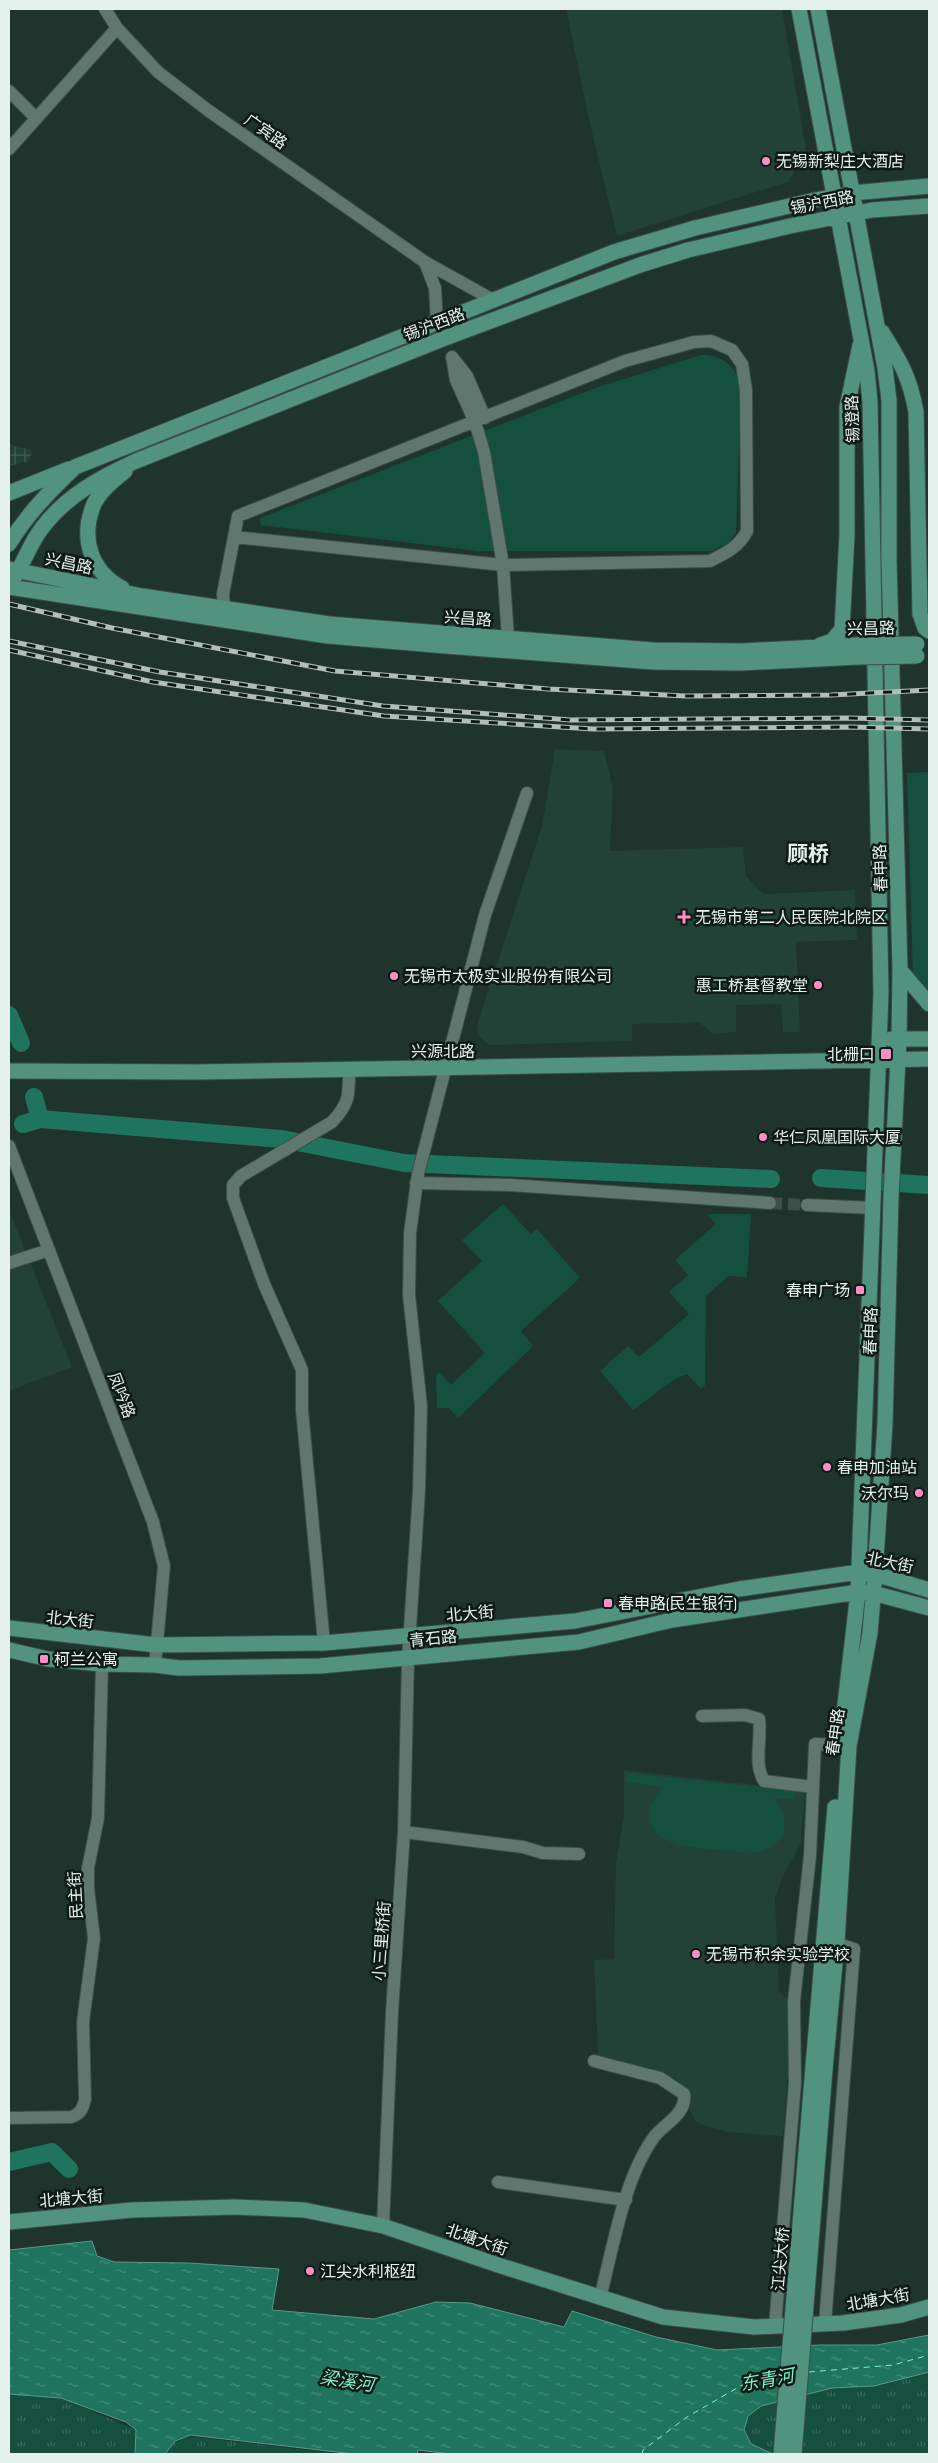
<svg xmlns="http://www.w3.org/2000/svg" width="938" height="2463" font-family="'Sofia Sans Condensed','Noto Sans SC',sans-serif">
<defs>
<pattern id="industrial-grid" width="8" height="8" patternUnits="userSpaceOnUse" patternTransform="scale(1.25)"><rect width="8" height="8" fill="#224137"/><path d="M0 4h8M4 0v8" fill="none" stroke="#425d54"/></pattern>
<pattern id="grass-tufts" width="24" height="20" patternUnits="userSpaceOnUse" patternTransform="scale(1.25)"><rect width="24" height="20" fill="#15503f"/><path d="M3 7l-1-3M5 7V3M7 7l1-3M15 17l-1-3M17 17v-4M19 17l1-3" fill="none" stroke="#376a5b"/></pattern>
<pattern id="water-ripples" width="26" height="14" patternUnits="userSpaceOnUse" patternTransform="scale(1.25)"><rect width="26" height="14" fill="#1e745d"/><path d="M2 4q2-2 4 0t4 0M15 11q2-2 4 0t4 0" fill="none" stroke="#498f7c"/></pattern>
</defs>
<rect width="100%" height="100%" fill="#1e342c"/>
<!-- built -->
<path fill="#224137" d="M 566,9 L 782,9 L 807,155 L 788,182 L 617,236 L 590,124 Z
M 555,749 L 604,751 L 613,788 L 610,851 L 743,847 L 746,876 L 763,894 L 855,890 L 857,940 L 796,942 L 800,1032 L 783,1032 L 781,1004 L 736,1005 L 736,1032 L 713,1034 L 699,1022 L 675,1023 L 632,1024 L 632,1041 L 489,1045 L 484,1041 L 478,1034 L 477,1025 L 542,826 Z
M 9,1210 L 72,1367 L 9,1391 Z
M 624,1770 L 805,1791 L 801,1843 L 782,1878 L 775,1899 L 779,1992 L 789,2001 L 793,2008 L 783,2136 L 727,2132 L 700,2124 L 695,2121 L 687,2104 L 663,2073 L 650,2067 L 608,2064 L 598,2055 L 594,1960 L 614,1959 L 616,1862 L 624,1815 Z"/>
<!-- industrial -->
<path fill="url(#industrial-grid)" d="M 9,445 L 33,450 L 29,461 L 9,466 Z"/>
<!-- grass -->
<path fill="url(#grass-tufts)" d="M 929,2372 L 929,2454 L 773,2454 L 751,2444 L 744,2430 L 748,2416 L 761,2406 L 832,2388 L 874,2386 Z
M 9,2394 L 63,2398 L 136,2430 L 341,2454 L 9,2454 Z"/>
<!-- garden -->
<path fill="#15503f" d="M 701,355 C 722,355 735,365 741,386 L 736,532 L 729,542 L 712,551 L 478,551 L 261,525 L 260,518 L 595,388 Z
M 929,772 L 929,991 L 913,974 L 907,773 Z
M 503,1204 L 531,1234 L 537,1229 L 580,1278 L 521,1331 L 533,1346 L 458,1418 L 449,1408 L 437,1408 L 436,1375 L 439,1372 L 451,1385 L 485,1353 L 438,1301 L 482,1261 L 462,1240 Z
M 707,1214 L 751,1214 L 747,1277 L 728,1276 L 706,1296 L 705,1385 L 701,1389 L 687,1374 L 676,1378 L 633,1410 L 600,1371 L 628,1346 L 639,1357 L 689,1314 L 669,1292 L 688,1275 L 675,1260 L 716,1224 Z
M 627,1773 L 796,1791 L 795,1800 L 774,1798 C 795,1825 785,1849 751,1853 C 729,1850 694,1850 674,1843 C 643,1833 644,1807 663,1787 L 626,1782 Z"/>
<!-- water -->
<path fill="url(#water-ripples)" stroke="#599a88" d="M 92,2241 L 97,2256 L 114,2262 L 189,2263 L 279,2269 L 272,2310 L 374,2319 L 436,2302 L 470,2303 L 564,2327 L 572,2311 L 656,2337 L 717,2350 L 820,2345 L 877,2345 L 929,2335 L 929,2372 L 874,2386 L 832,2388 L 761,2406 L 748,2416 L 744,2430 L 751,2444 L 773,2454 L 450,2454 L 418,2450 L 417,2454 L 354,2454 L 190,2435 L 175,2441 L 165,2454 L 135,2454 L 136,2430 L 126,2422 L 61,2398 L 9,2394 L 9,2250 Z"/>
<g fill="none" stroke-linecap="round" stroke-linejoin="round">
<!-- river -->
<path stroke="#1e745d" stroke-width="18" d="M 9,1015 L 21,1043
M 34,1097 L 40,1119
M 23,1124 L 40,1119 L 282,1139 L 404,1163 L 771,1179
M 821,1178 L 929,1185
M 9,2162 L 52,2152 L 69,2169"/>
<!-- ferry -->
<path stroke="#7ef2cd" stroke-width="1" stroke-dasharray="6 5" stroke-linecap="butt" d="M 809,2372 L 893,2365 L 929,2355
M 642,2454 L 643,2450 L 687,2417 L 744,2384 L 780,2377"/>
<!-- minor-tunnel -->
<path stroke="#3c5049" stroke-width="12" stroke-dasharray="12 6" stroke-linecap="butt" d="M 770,1203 L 807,1205"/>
<!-- minor casing -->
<g stroke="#3b4e48" stroke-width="14">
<path id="minor" d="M 105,9 L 117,28 L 158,72 L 209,111 L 425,262 L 493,300
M 9,91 L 36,118
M 9,149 L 117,28
M 425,262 L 435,288 L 437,323
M 485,418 L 467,376 L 452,357 L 456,380 L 475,422 L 484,452 L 503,565 L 508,638
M 224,609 L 223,594 L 238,516 L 625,361 L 694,342 L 711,341 L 732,350 L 742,364 L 746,390 L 747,531 C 739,547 726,553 710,561 L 503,565 L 234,537
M 9,1146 L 153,1522 L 164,1566 L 155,1665
M 416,1183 L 510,1185 L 770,1203
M 807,1205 L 873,1208
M 9,1263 L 49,1250
M 324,1643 L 302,1410 L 302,1370 L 264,1284 L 233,1198 L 233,1185 L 241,1176 L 332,1122 C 350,1103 349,1094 349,1070
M 702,1716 L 745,1715 L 759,1719 C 762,1740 753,1763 764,1781 L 813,1787
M 404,1832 L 523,1847 L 543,1853 L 579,1854
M 594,2061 L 660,2078 L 684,2094 C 687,2114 664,2124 654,2137 C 624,2178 613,2248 600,2298
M 9,2118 L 71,2117 C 81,2114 83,2108 85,2099 L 83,2022 L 94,1938 L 88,1888 L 88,1868 L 98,1818 L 102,1664
M 498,2182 L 626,2200
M 383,2226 L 392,2012 L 404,1832 L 408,1659 L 419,1491 L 421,1406 L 409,1295 L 410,1233 L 418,1174 L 485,915 L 527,793
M 825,2324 L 854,1949 L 829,1941
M 775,2326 L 795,2083 L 794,2001 L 810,1856 L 815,1744 L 840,1745"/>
</g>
<!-- major casing -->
<g stroke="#3b4e48" stroke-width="17">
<path id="major" d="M 799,9 L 867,371 L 870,402 L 881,993 L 858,1592 L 841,1739
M 818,9 L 885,368 L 889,400 L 889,561 L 900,970 L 899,1039 L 891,1197 L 885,1424 L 875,1574 L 870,1633 L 849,1746 L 837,1942 L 825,2069
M 882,332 C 900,361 910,377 916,412 L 920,614 L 925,628 L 929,631
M 9,493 L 69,469
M 9,544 C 27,514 50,491 75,467 L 614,252 L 695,228 L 815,200 L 852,193 L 929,186
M 10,569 L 142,596 L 329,624 L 653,650 L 742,651 L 858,645
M 9,585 C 23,567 28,546 42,528 C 66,496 101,477 136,461 L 445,338 L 640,265 L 688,250 L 790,226 L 872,210 L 929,206
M 9,587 L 328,636 L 446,646 L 653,662 L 742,663 L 858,657
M 122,588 C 92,572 81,541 92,509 C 97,493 113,481 125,471
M 820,645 L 832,641 L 842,629 L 847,535 L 847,407 L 860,345
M 900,970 L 929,1004
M 891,1039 L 929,1039
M 9,1071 L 196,1072 L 929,1059
M 9,1628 L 156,1645 L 324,1643 L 575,1621 L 739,1589 L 859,1572 L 875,1574 L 929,1590
M 9,1650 L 48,1659 L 102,1664 L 155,1665 L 179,1668 L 320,1666 L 579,1642 L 672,1620 L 858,1592 L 873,1593 L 929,1608
M 813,2067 L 835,1807
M 9,2222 L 132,2210 L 235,2207 L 304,2210 L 383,2226 L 501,2266 L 663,2317 L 754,2327 L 843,2323 L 901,2315 L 929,2307"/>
</g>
<!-- minor -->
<use href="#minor" stroke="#5f776f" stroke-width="12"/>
<!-- major -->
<use href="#major" stroke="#52937f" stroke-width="15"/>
<!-- rail casing -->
<g stroke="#b0bfb9" stroke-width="5">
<path id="rail" d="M 9,604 L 112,628 L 335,671 L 548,689 L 685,696 L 831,695 L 929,690
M 9,641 L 160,672 L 383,706 L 571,720 L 849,718 L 929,720
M 9,650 L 153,682 L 384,716 L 593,729 L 850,727 L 929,729"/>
</g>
<!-- rail -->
<use href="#rail" stroke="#0f1915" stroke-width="3" stroke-dasharray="9" stroke-linecap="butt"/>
<!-- major-bridge casing -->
<g stroke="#3b4e48" stroke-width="17" stroke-linecap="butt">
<path id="major-bridge" d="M 858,645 L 917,644
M 858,657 L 917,656
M 781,2454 L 813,2067
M 794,2454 L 825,2069"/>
</g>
<!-- major-bridge -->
<use href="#major-bridge" stroke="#52937f" stroke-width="15"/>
</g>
<!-- markers -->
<g fill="#fc8fc1" stroke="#0f1915" stroke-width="2">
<circle cx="766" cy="161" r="5"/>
<path d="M681.5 909.5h5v5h5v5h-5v5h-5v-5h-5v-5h5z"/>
<circle cx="394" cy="976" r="5"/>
<circle cx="818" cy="985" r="5"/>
<rect x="880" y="1048" width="12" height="12" rx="2.5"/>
<circle cx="763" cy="1137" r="5"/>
<rect x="855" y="1285" width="10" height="10" rx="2.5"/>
<circle cx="827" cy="1467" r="5"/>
<circle cx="919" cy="1493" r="5"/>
<rect x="603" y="1598" width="10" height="10" rx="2.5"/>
<rect x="39" y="1654" width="10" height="10" rx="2.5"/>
<circle cx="696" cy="1954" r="5"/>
<circle cx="310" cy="2271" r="5"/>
</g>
<g text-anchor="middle" stroke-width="5" stroke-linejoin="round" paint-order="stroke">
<!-- street labels -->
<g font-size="16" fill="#e4f1ec" stroke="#0f1915">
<text transform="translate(266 131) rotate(35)" y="6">广宾路</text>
<text transform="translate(822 202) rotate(-11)" y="6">锡沪西路</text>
<text transform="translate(434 324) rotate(-21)" y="6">锡沪西路</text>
<text transform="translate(852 419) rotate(-92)" y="6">锡澄路</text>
<text transform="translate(69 563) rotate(12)" y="6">兴昌路</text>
<text transform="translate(468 618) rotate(4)" y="6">兴昌路</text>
<text transform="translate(871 628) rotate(-1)" y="6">兴昌路</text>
<text transform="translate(880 868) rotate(-92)" y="6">春申路</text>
<text x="443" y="1057">兴源北路</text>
<text transform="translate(870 1331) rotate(-88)" y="6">春申路</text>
<text transform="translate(122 1395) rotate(69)" y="6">凤吟路</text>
<text transform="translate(890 1562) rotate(12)" y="6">北大街</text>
<text transform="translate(470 1613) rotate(-5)" y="6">北大街</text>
<text transform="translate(70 1619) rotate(6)" y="6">北大街</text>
<text transform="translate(433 1638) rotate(-6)" y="6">青石路</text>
<text transform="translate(835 1732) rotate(-82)" y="6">春申路</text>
<text transform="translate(75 1895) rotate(-93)" y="6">民主街</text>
<text transform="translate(381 1941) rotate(-86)" y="6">小三里桥街</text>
<text transform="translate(71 2198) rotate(-5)" y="6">北塘大街</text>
<text transform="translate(477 2239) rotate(19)" y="6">北塘大街</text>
<text transform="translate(780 2259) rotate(-85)" y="6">江尖大桥</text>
<text transform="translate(878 2299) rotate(-10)" y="6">北塘大街</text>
</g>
<!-- poi labels -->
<g font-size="16" fill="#e4f1ec" stroke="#0f1915" text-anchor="start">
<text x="776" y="167">无锡新梨庄大酒店</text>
<text x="695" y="923">无锡市第二人民医院北院区</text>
<text x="404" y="982">无锡市太极实业股份有限公司</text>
<text x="808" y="991" text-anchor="end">惠工桥基督教堂</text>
<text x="875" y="1060" text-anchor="end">北栅口</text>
<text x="773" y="1143">华仁凤凰国际大厦</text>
<text x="850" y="1296" text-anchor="end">春申广场</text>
<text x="837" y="1473">春申加油站</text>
<text x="909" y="1499" text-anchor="end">沃尔玛</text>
<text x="618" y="1609">春申路(民生银行)</text>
<text x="54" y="1665">柯兰公寓</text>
<text x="706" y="1960">无锡市积余实验学校</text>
<text x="320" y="2277">江尖水利枢纽</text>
</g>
<!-- water labels -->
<g font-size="18" font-style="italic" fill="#7ef2cd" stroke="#0f1915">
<text transform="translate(767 2380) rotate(-10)" y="6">东青河</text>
<text transform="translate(347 2381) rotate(9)" y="6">梁溪河</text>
</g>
<!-- district labels -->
<g font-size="21" font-weight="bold" fill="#e4f1ec" stroke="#0f1915">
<text x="808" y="861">顾桥</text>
</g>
</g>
<!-- border -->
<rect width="938" height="2463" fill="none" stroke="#e4f1ec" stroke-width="20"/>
</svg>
